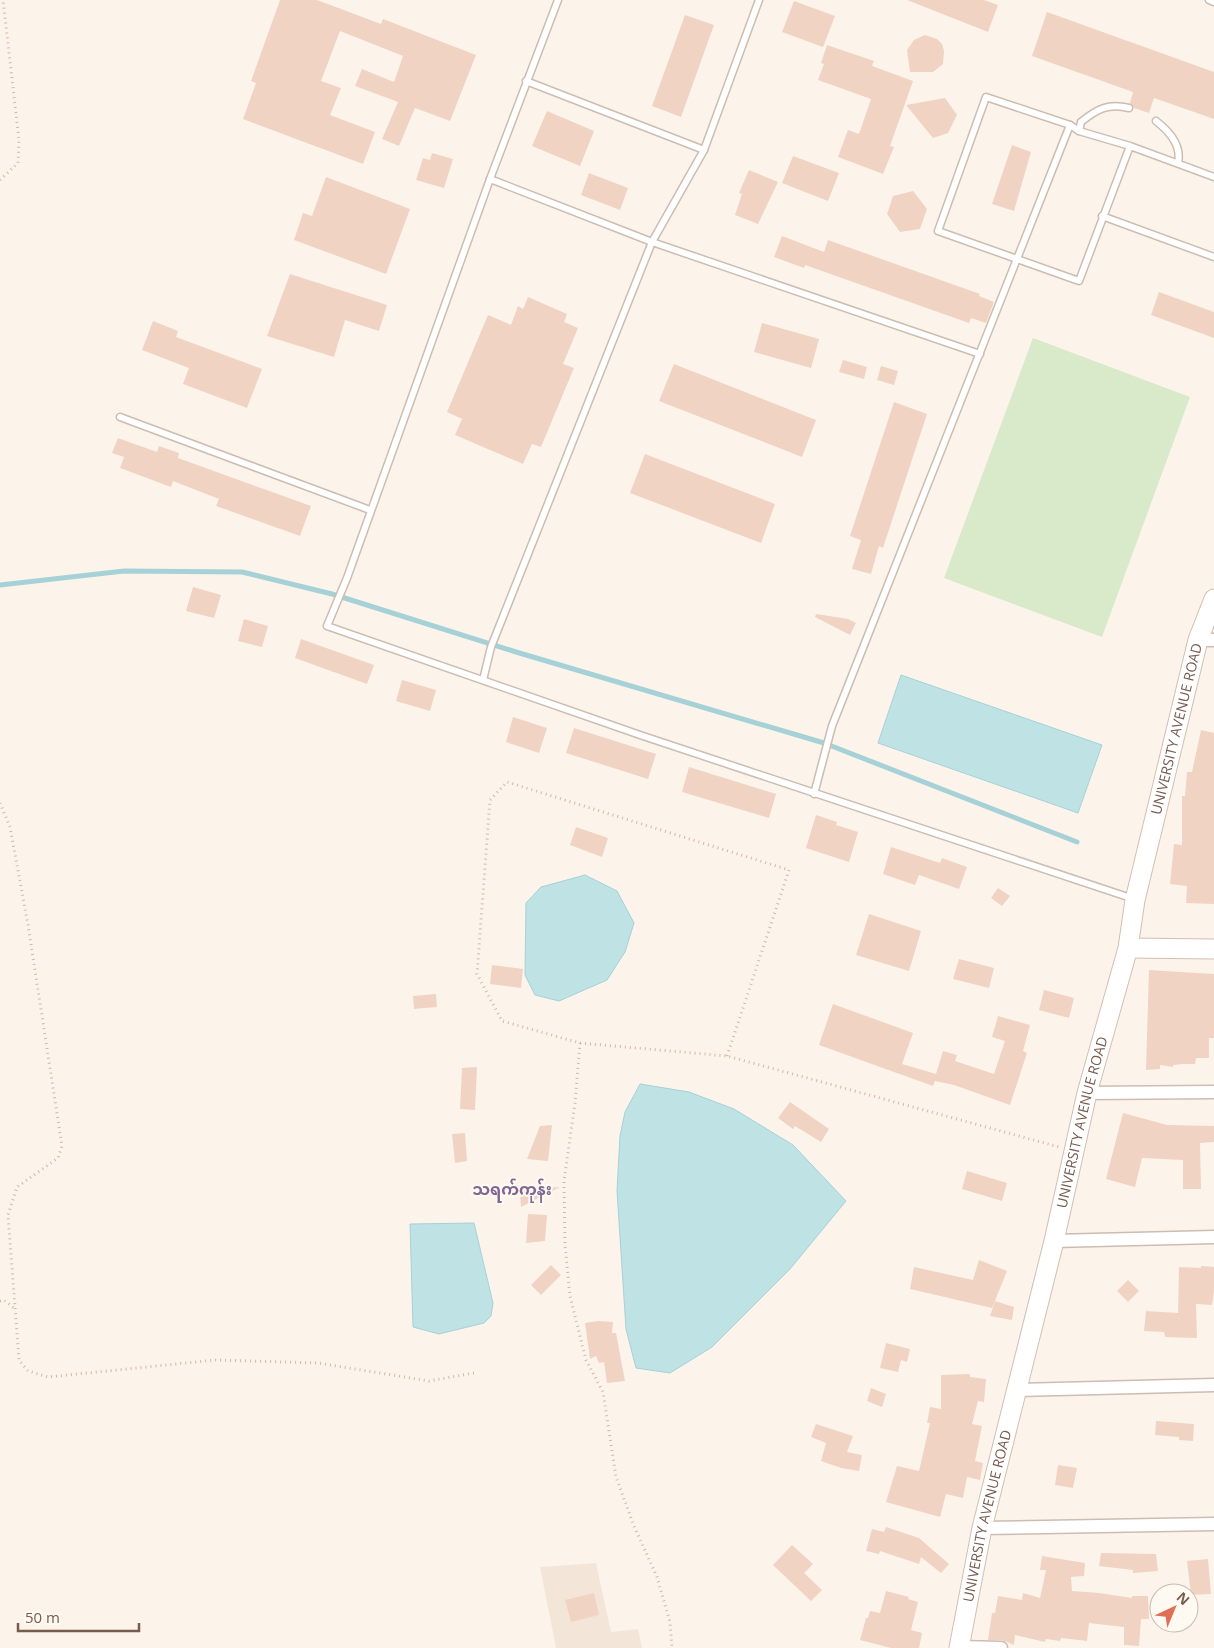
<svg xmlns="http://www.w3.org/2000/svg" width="1214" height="1648" font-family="'Open Sans','Noto Sans Myanmar',sans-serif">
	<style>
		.residential { fill: #f3e6d9 }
		.green { fill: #d8eac9 }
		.water { fill: #bfe2e5; stroke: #a6d1d7 }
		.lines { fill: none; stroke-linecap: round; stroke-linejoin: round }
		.stream { stroke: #a6d1d7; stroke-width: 5 }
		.building { fill: #f0d3c3 }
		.lane-casing { stroke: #cebcb0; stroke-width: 9 }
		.street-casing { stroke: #cebcb0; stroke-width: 15 }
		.secondary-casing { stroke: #d3beb0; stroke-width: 21 }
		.path { stroke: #d6b6a6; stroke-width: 3; stroke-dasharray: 1 4; stroke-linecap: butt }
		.lane { stroke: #fff; stroke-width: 6 }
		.street { stroke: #fff; stroke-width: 12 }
		.secondary { stroke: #fff; stroke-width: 19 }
		.labels { text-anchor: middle; stroke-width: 4; stroke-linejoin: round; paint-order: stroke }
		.street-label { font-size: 14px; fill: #765b4e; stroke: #fef9f1 }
		.quarter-label { font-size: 16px; font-weight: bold; fill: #816692; stroke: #fef9f1 }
	</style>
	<rect width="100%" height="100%" fill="#fcf4eb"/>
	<path class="residential" d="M596,1563L611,1632L638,1629L642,1648H556L540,1567Z"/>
	<path class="green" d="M1033,338L1190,397L1102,637L944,578Z"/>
	<g class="water">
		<path d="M901,675L1102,745L1078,813L878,743Z"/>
		<path d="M585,875L617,891L634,923L625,952L607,980L559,1001L535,995L525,975L526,903L541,887Z"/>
		<path d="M640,1084L689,1092L734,1109L793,1145L846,1201L790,1269L712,1347L670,1373L636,1368L626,1329L617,1191L620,1136L625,1112Z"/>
		<path d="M474,1223L493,1303L491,1316L484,1323L439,1334L413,1327L410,1224Z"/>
	</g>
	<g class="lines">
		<path class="stream" d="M0,585L124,571L242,572L332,594L516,652L824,743L1077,842"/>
	</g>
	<g class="building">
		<path d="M280,0H317L381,24L383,19L476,55L450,121L415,108L399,146L382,139L398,102L355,86L362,69L394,82L403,56L340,31L321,81L341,88L330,115L375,132L363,164L243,119L256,83L251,81Z"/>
		<path d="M907,0H984L998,5L988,32Z"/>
		<path d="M794,1L835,16L823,47L782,32Z"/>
		<path d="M1047,12L1214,72V119L1154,98L1149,113L1134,108L1130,103L1133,92L1032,56Z"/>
		<path d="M685,15L714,25L681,117L652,106Z"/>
		<path d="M925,35L937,39L942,44L944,51L943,64L933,72H910L907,50L914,40Z"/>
		<path d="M827,45L874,61L872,66L913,81L890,146L894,147L883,174L838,157L848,130L859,134L871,99L818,80L824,64L821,63Z"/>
		<path d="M945,98L957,115L948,133L933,138L906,105Z"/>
		<path d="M547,111L594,131L580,166L532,146Z"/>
		<path d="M1012,145L1031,152L1014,211L992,204Z"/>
		<path d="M432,153L453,159L444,188L416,180L423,158L430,160Z"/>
		<path d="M793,156L839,173L828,201L782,183Z"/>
		<path d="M749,170L778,182L758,224L735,215L742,194L739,193Z"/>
		<path d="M589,173L628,188L620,210L581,195Z"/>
		<path d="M326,177L410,209L386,274L294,240L303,213L312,216Z"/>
		<path d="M913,191L927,209L920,229L900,232L887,214L893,196Z"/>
		<path d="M782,236L824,252L828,240L980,294L979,296L994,302L986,323L971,318L969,323L805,265L804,268L774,257Z"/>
		<path d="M290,274L387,305L379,331L345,320L334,357L267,336Z"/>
		<path d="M1159,292L1214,312V338L1151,315Z"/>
		<path d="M528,297L567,314L564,322L578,328L563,364L574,368L541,447L532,444L523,464L455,435L462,419L447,412L488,315L511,325L518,306L523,309Z"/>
		<path d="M153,321L178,331L176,337L262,369L247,408L183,384L189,368L142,350Z"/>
		<path d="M762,323L819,339L811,368L754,352Z"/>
		<path d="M843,360L867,367L864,379L839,372Z"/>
		<path d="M674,364L816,420L802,457L659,401Z"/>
		<path d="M881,366L898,371L894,385L877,380Z"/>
		<path d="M894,402L927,414L883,548L879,546L871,574L852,569L861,540L850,536Z"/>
		<path d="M118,438L157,452L159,446L179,453L178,458L311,506L300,536L216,506L219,499L173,481L171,487L120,468L124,457L112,453Z"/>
		<path d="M645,454L775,504L761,543L630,493Z"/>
		<path d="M193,587L221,595L214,618L186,611Z"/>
		<path d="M816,614L848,619L856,623L850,635L815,617Z"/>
		<path d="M244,619L268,626L262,647L238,641Z"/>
		<path d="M301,639L374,665L367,684L295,658Z"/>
		<path d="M402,680L436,690L430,711L396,701Z"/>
		<path d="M513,717L547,728L539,753L506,742Z"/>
		<path d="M574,728L656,754L648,779L566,753Z"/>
		<path d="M1201,730L1214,733V904L1186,903L1187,886L1170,884L1174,844L1182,845V796H1185L1187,772H1192Z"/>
		<path d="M689,767L776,794L769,818L682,792Z"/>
		<path d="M816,815L837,822L836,825L858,832L849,862L806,848Z"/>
		<path d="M576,827L608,838L602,857L570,845Z"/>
		<path d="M891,847L940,863L942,858L967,867L959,889L919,875L915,885L883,874Z"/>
		<path d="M998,888L1010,896L1002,906L991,898Z"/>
		<path d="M869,914L921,931L909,971L856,955Z"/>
		<path d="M959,959L994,968L989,988L953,979Z"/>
		<path d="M492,965L523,969L521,988L490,984Z"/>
		<path d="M1149,970L1214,974V1038H1209V1058H1196L1195,1064H1183L1173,1065V1067L1160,1065V1069L1146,1070Z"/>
		<path d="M1044,990L1074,998L1069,1018L1039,1010Z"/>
		<path d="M436,994L437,1007L414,1009L413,996Z"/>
		<path d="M833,1004L913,1033L902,1064L936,1074L943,1051L957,1055L955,1061L994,1074L1005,1041L992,1037L998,1016L1030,1025L1023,1051L1027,1053L1010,1105L954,1085L935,1081L933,1086L819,1045Z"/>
		<path d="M477,1067L475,1110L460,1109L462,1068Z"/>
		<path d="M790,1102L829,1129L821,1142L795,1126L793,1129L778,1118Z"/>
		<path d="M1123,1113L1167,1125L1214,1126V1142L1200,1143L1201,1189H1183V1160L1142,1158L1135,1187L1106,1179Z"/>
		<path d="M552,1125L548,1161L527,1159L540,1126Z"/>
		<path d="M465,1133L467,1161L455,1163L452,1134Z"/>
		<path d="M967,1171L1007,1183L1002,1201L962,1189Z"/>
		<path d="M560,1187L521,1207L520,1190Z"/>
		<path d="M528,1214L547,1215L545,1241L526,1243Z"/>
		<path d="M979,1260L1007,1271L992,1308L910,1289L914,1267L973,1280Z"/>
		<path d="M551,1265L561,1275L541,1295L531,1285Z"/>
		<path d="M1201,1266L1214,1267V1291L1212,1305L1196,1304L1197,1338L1165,1337L1164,1332L1144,1331L1146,1311L1178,1313L1179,1267L1201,1268Z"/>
		<path d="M1128,1280L1139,1291L1128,1302L1117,1291Z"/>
		<path d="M995,1301L1014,1307L1012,1320L990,1316Z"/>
		<path d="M598,1321L613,1322L612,1333H616L625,1381L607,1383L604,1362L599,1363L596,1356L590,1359L585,1323Z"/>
		<path d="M886,1343L910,1349L907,1362L901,1360L898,1372L880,1368Z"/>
		<path d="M970,1374V1377L986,1379L984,1402L978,1401L972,1424L982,1426L975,1461L983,1463L980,1480L967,1477L963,1498L946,1494L940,1517L886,1502L897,1466L919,1471L930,1423H927L930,1407L941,1409V1375Z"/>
		<path d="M871,1388L886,1394L882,1407L867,1401Z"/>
		<path d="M1156,1421L1194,1424L1193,1441L1179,1440V1437L1155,1435Z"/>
		<path d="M816,1424L853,1436L847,1452L862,1455L859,1471L841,1468L821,1461L826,1443L811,1437Z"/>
		<path d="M1058,1465L1077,1468L1073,1488L1055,1485Z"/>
		<path d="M886,1527L919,1538L949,1564L941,1573L921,1557L919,1564L880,1551L879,1554L866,1551L872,1529L884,1532Z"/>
		<path d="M792,1545L813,1564L804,1573L822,1590L811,1601L773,1565Z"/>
		<path d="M1101,1553L1156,1554L1158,1571L1133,1573V1570L1099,1566Z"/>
		<path d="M1042,1556L1085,1563L1084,1576L1071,1577L1072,1591L1099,1593L1132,1598V1596H1148L1149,1619H1141L1139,1646L1124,1645V1627L1089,1623L1087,1641L1061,1638L1060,1641L1046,1639L1045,1642L1015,1635L1014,1645L1002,1640H988L992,1613H995L998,1596L1022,1600L1023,1593L1040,1598L1046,1570H1040Z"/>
		<path d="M1208,1559L1211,1594L1191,1595L1187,1561Z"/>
		<path d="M886,1591L909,1597L908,1599L918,1602L911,1630L922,1633L919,1648H891L860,1640L866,1618H868L870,1611L880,1613Z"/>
		<path d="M594,1593L599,1615L571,1622L565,1600Z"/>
	</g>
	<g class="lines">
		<defs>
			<g id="lane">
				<path d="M558,0L490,179L347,578L327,626L643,736L1134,899"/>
				<path d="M1209,0L1214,2"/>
				<path d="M526,81L704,150"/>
				<path d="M1156,121C1169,131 1182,145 1178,163"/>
				<path d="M1079,131L1081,122C1097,109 1108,103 1129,108"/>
				<path d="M1130,146L1079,281L938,231L986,97L1070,125L1079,131L1130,146L1214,177"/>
				<path d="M490,179L652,242L980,354"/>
				<path d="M1102,216L1214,257"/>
				<path d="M120,417L370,510"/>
				<path d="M483,680L491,647L652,242L704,150L759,0"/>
				<path d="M814,794L832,726L1070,125"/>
			</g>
			<g id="street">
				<path d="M1198,640H1214"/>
				<path d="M1087,1093L1214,1092"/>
				<path d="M1054,1241L1214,1237"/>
				<path d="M1018,1390L1214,1385"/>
				<path d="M982,1528L1214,1524"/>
				<path d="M959,1647L1001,1648"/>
			</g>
			<g id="secondary">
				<path d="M1128,948L1214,949"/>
				<path id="s1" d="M959,1648L982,1528L1054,1241L1087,1093L1128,948L1135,900L1198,640L1214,599"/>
			</g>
		</defs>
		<use href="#lane" class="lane-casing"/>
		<use href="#street" class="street-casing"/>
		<use href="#secondary" class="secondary-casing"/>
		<g class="path">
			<path d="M0,180L18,163L19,140L3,0"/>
			<path d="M0,803L10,827L28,925L62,1146L58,1158L17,1187L8,1215L19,1360L28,1371L48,1377L216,1360L318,1363L429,1381L474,1373"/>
			<path d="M580,1043L575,1103L564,1181L565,1245L570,1296L586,1360L603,1392L616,1477L634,1526L657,1577L670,1622L672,1648"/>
			<path d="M727,1056L789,870L507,782L490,800L477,974L502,1021L580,1043L727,1056L1059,1147"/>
			<path d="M0,1301L4,1300L15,1309"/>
		</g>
		<use href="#lane" class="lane"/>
		<use href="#street" class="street"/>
		<use href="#secondary" class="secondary"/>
	</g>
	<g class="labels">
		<g class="street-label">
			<text dy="5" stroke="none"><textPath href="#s1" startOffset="945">UNIVERSITY AVENUE ROAD</textPath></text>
			<text dy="5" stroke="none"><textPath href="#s1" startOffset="540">UNIVERSITY AVENUE ROAD</textPath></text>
			<text dy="5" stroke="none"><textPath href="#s1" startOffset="135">UNIVERSITY AVENUE ROAD</textPath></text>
		</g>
		<g class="quarter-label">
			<text x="512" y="1195">သရက်ကုန်း</text>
		</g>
	</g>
	<g transform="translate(1174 1608) rotate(44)"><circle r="24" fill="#fef9f1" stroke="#c8bab0"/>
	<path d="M0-4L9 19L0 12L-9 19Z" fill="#df6f56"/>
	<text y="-8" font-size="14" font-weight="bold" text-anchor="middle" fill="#765b4e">N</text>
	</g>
	<path d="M18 1623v8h121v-8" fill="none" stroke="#765b4e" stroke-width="2.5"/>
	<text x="25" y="1623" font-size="15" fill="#765b4e" stroke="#fef9f1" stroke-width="4" paint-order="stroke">50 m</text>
</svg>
